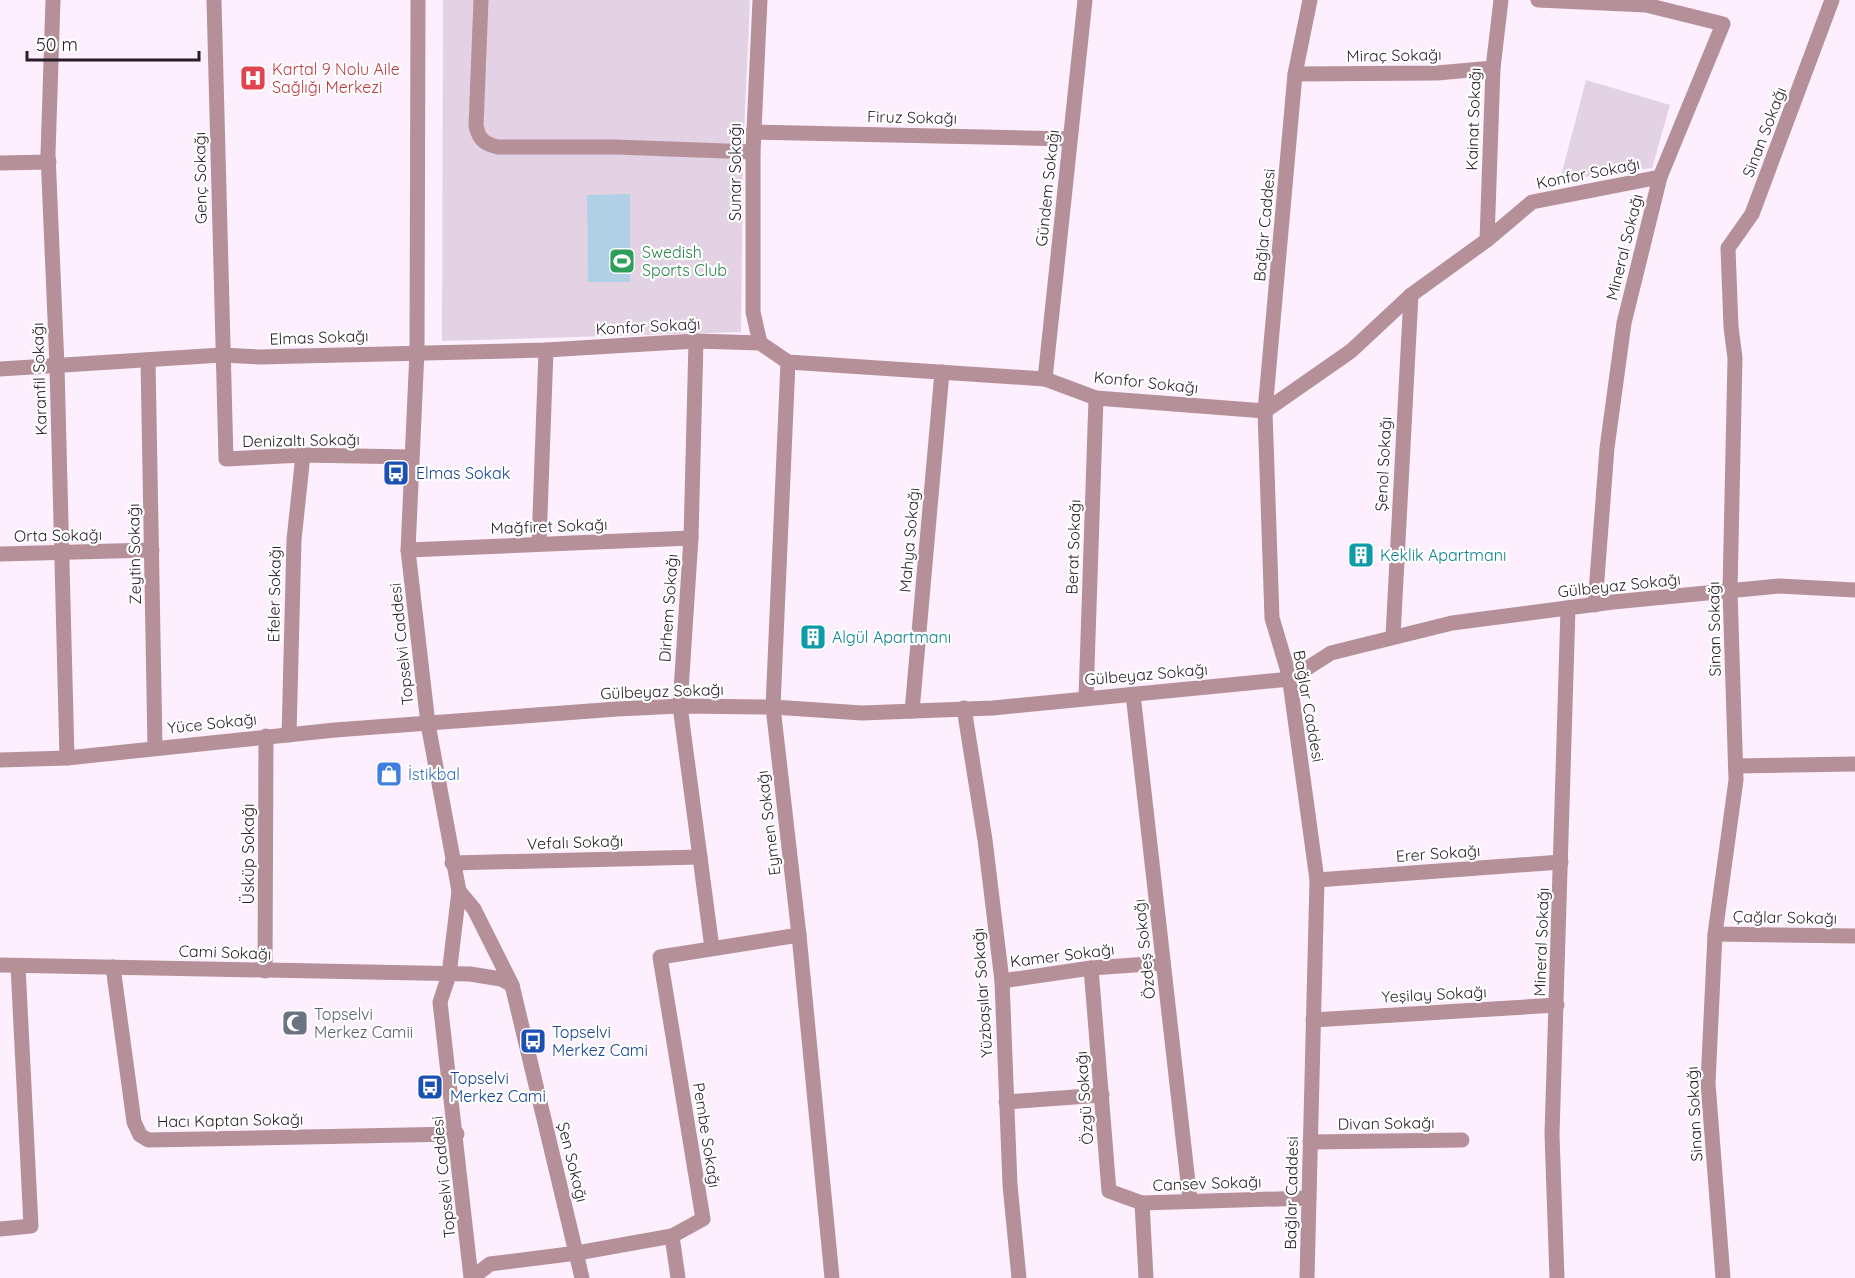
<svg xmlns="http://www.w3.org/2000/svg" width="1855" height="1278" font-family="Quicksand,sans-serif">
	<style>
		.green { fill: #e2d2e3 }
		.water { fill: #b0d1e5 }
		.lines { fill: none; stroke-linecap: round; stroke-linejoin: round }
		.minor { stroke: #b69099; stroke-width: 15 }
		.labels { text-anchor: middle; stroke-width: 4.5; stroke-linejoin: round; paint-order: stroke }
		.street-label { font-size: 16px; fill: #261d27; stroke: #fff }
		.health-label { font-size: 16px; fill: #be3a42; stroke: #fff; text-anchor: start }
		.leisure-label { font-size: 16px; fill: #27864d; stroke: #fff; text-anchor: start }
		.transit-label { font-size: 16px; fill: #164399; stroke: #fff; text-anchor: start }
		.culture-label { font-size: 16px; fill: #0d838f; stroke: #fff; text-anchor: start }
		.shop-label { font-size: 16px; fill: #366cbe; stroke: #fff; text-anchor: start }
		.worship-label { font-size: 16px; fill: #5b616d; stroke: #fff; text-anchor: start }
	</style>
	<rect width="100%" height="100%" fill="#fdeffe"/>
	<g class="green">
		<path d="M443,0H750L743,156L741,332L442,341Z"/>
		<path d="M1586,80L1670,105L1652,168L1560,180Z"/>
	</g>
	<path class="water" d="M630,194V282H588L587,195Z"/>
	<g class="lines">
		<g class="minor">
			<path d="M53,0L48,154L57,366L67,758"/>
			<path d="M214,0L226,459L303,455L410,457"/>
			<path d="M418,0L417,351L408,550L428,724L459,891L449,975L440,1002L471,1278"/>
			<path d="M481,0L476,126C479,140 485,144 498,147H615L753,152"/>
			<path d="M760,0L753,152V312L760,343"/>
			<path d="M1538,0L1646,5L1723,24L1660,177L1624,323L1607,448L1595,605"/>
			<path d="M1295,74L1437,73L1493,68"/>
			<path d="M753,132L1070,139"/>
			<path d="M0,163L49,162"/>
			<path d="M1487,240L1493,68L1501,0"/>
			<path d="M696,341L691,538L680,706L712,948"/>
			<path d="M148,360L155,747"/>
			<path d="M788,362L773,707L799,935L832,1278"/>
			<path d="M0,369L222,355L259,357L546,350L696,341L760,343L788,362L1045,379L1096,398L1265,411L1351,351L1411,295L1487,240L1532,202L1660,177"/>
			<path d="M1045,379L1085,0"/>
			<path d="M539,543L546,350"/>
			<path d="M408,550L691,538"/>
			<path d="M0,554L152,550"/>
			<path d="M1393,636L1411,295"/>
			<path d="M1133,694L1190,1200"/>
			<path d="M1086,698L1096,398"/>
			<path d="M964,708L985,840L1002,981L1010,1185L1019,1278"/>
			<path d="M912,711L942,372"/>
			<path d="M289,735L294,540L303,455"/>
			<path d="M0,760L67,758L335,730L617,709L680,706L773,707L862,713L993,708L1290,679L1331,653L1452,623L1613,602L1779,586L1855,590"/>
			<path d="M1736,766L1855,764"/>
			<path d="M452,863L700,857"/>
			<path d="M1317,880L1561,862"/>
			<path d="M459,891L474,909L512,985L582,1278"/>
			<path d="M1715,934L1855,936"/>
			<path d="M0,965L470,974L501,979L512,985"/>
			<path d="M113,967L134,1122L140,1135L148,1140L457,1134"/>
			<path d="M1091,968L1109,1191L1142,1203L1309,1198"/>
			<path d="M265,971L266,736"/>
			<path d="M1002,981L1091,968L1163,963"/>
			<path d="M1313,1020L1557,1005"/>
			<path d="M1006,1102L1102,1095"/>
			<path d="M1310,1142L1462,1140"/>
			<path d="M1142,1203L1146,1278"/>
			<path d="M0,1229L31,1226L18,966"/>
			<path d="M672,1236L678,1278"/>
			<path d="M472,1278L490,1264L577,1253L672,1236L703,1219L660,957L799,935"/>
			<path d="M1307,1278L1317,880L1289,675L1272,618L1265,411L1295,74L1310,0"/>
			<path d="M1557,1278L1552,1134L1568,608"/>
			<path d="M1723,1278L1708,1083L1715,934L1736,780L1730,591L1735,358L1731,327L1728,248L1752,214L1832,0"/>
		</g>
	</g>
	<defs>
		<symbol id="hospital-square" viewBox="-11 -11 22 22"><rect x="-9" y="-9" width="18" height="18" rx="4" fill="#e0444e" stroke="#fff"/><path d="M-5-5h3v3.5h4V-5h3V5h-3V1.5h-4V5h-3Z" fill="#fff"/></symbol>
		<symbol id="stadium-square" viewBox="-11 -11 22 22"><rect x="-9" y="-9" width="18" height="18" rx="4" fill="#2e9e5b" stroke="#fff"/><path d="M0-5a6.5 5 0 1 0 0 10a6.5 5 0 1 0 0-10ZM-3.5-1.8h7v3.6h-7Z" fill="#fff"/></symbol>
		<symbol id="bus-square" viewBox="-11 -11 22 22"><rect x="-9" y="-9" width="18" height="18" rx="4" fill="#1a4fb4" stroke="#fff"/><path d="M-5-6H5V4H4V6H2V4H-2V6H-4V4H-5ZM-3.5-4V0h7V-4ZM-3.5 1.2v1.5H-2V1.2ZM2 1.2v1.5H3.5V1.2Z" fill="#fff"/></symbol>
		<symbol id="building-square" viewBox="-11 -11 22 22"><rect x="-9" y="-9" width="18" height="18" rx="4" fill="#0f9aa8" stroke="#fff"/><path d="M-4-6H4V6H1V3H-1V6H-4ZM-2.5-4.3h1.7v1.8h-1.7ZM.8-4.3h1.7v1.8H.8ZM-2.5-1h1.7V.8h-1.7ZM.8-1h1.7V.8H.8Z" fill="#fff"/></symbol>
		<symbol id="shop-square" viewBox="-11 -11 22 22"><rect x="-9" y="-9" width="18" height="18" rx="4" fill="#3f7fe0" stroke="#fff"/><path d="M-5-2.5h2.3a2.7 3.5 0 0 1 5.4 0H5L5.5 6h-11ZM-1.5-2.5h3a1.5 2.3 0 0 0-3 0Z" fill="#fff"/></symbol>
		<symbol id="mosque-square" viewBox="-11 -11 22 22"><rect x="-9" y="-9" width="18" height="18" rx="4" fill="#6b7280" stroke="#fff"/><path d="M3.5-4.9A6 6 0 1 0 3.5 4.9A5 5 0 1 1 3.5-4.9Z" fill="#fff"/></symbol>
	</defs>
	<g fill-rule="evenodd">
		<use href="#hospital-square" x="238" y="63" width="30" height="30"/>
		<use href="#stadium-square" x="607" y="246" width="30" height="30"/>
		<use href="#bus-square" x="381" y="458" width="30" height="30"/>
		<use href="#building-square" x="1346" y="540" width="30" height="30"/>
		<use href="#building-square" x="798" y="622" width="30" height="30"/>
		<use href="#shop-square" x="374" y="759" width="30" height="30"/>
		<use href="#mosque-square" x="280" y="1008" width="30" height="30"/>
		<use href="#bus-square" x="518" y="1026" width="30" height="30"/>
		<use href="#bus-square" x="415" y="1072" width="30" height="30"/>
	</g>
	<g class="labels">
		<g class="street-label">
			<text transform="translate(1394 55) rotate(-1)" y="6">Miraç Sokağı</text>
			<text transform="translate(912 117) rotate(1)" y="6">Firuz Sokağı</text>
			<text transform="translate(1473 119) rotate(-88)" y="6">Kainat Sokağı</text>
			<text transform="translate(1764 132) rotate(-69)" y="6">Sinan Sokağı</text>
			<text transform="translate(735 172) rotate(-90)" y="6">Sunar Sokağı</text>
			<text transform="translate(1588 173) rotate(-11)" y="6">Konfor Sokağı</text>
			<text transform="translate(200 178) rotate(-91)" y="6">Genç Sokağı</text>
			<text transform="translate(1047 188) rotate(-84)" y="6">Gündem Sokağı</text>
			<text transform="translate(1264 225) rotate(-85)" y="6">Bağlar Caddesi</text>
			<text transform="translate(1624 247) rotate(-76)" y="6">Mineral Sokağı</text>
			<text transform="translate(648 326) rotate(-3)" y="6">Konfor Sokağı</text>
			<text transform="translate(319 337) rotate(-2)" y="6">Elmas Sokağı</text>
			<text transform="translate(39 379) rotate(-92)" y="6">Karanfil Sokağı</text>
			<text transform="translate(1146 382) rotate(6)" y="6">Konfor Sokağı</text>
			<text transform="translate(301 440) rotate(-1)" y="6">Denizaltı Sokağı</text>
			<text transform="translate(1383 464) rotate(-87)" y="6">Şenol Sokağı</text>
			<text transform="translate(549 526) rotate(-2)" y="6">Mağfiret Sokağı</text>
			<text transform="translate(58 535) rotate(-1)" y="6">Orta Sokağı</text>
			<text transform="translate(909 540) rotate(-85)" y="6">Mahya Sokağı</text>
			<text transform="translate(1073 547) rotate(-88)" y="6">Berat Sokağı</text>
			<text transform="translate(134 554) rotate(-91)" y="6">Zeytin Sokağı</text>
			<text transform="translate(1619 585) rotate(-6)" y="6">Gülbeyaz Sokağı</text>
			<text transform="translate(274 594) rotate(-89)" y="6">Efeler Sokağı</text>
			<text transform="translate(668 608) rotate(-86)" y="6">Dirhem Sokağı</text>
			<text transform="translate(1714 629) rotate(-91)" y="6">Sinan Sokağı</text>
			<text transform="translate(401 644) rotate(-96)" y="6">Topselvi Caddesi</text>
			<text transform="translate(1146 674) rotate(-5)" y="6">Gülbeyaz Sokağı</text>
			<text transform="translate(662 691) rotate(-2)" y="6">Gülbeyaz Sokağı</text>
			<text transform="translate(1309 706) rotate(80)" y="6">Bağlar Caddesi</text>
			<text transform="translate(212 723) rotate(-6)" y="6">Yüce Sokağı</text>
			<text transform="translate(768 823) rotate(-97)" y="6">Eymen Sokağı</text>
			<text transform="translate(575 842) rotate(-2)" y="6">Vefalı Sokağı</text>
			<text transform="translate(1438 853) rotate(-4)" y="6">Erer Sokağı</text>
			<text transform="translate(248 854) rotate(-90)" y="6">Üsküp Sokağı</text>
			<text transform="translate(1785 917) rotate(1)" y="6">Çağlar Sokağı</text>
			<text transform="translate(1541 942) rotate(-88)" y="6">Mineral Sokağı</text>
			<text transform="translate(1144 949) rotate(-96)" y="6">Özdeş Sokağı</text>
			<text transform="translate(225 952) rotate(2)" y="6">Cami Sokağı</text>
			<text transform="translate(1062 955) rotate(-7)" y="6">Kamer Sokağı</text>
			<text transform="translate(982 993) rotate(-94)" y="6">Yüzbaşılar Sokağı</text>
			<text transform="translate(1434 994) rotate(-3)" y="6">Yeşilay Sokağı</text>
			<text transform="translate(1084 1098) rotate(-94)" y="6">Özgü Sokağı</text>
			<text transform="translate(1694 1114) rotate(-93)" y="6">Sinan Sokağı</text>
			<text transform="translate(230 1120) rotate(-1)" y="6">Hacı Kaptan Sokağı</text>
			<text transform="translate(1386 1123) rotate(-1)" y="6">Divan Sokağı</text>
			<text transform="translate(707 1135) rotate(81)" y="6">Pembe Sokağı</text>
			<text transform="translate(573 1162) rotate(76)" y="6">Şen Sokağı</text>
			<text transform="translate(443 1177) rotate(-96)" y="6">Topselvi Caddesi</text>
			<text transform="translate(1207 1183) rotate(-2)" y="6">Cansev Sokağı</text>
			<text transform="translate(1291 1193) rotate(-89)" y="6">Bağlar Caddesi</text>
		</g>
		<g class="health-label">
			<text x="272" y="75">Kartal 9 Nolu Aile<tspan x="272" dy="18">Sağlığı Merkezi</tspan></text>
		</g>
		<g class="leisure-label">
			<text x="642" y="258">Swedish<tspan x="642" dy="18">Sports Club</tspan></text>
		</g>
		<g class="transit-label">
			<text x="416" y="479">Elmas Sokak</text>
			<text x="552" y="1038">Topselvi<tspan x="552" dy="18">Merkez Cami</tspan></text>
			<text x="450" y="1084">Topselvi̇<tspan x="450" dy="18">Merkez Cami̇</tspan></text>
		</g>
		<g class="culture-label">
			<text x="1380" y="561">Keklik Apartmanı</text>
			<text x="832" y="643">Algül Apartmanı</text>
		</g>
		<g class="shop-label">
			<text x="408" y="780">İstikbal</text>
		</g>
		<g class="worship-label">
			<text x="314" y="1020">Topselvi<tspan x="314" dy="18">Merkez Camii</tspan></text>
		</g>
	</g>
	<path d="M27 51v9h172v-9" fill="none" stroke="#261d27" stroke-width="3"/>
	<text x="36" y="51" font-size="18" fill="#261d27" stroke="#ffffff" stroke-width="4.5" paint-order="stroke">50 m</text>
</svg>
